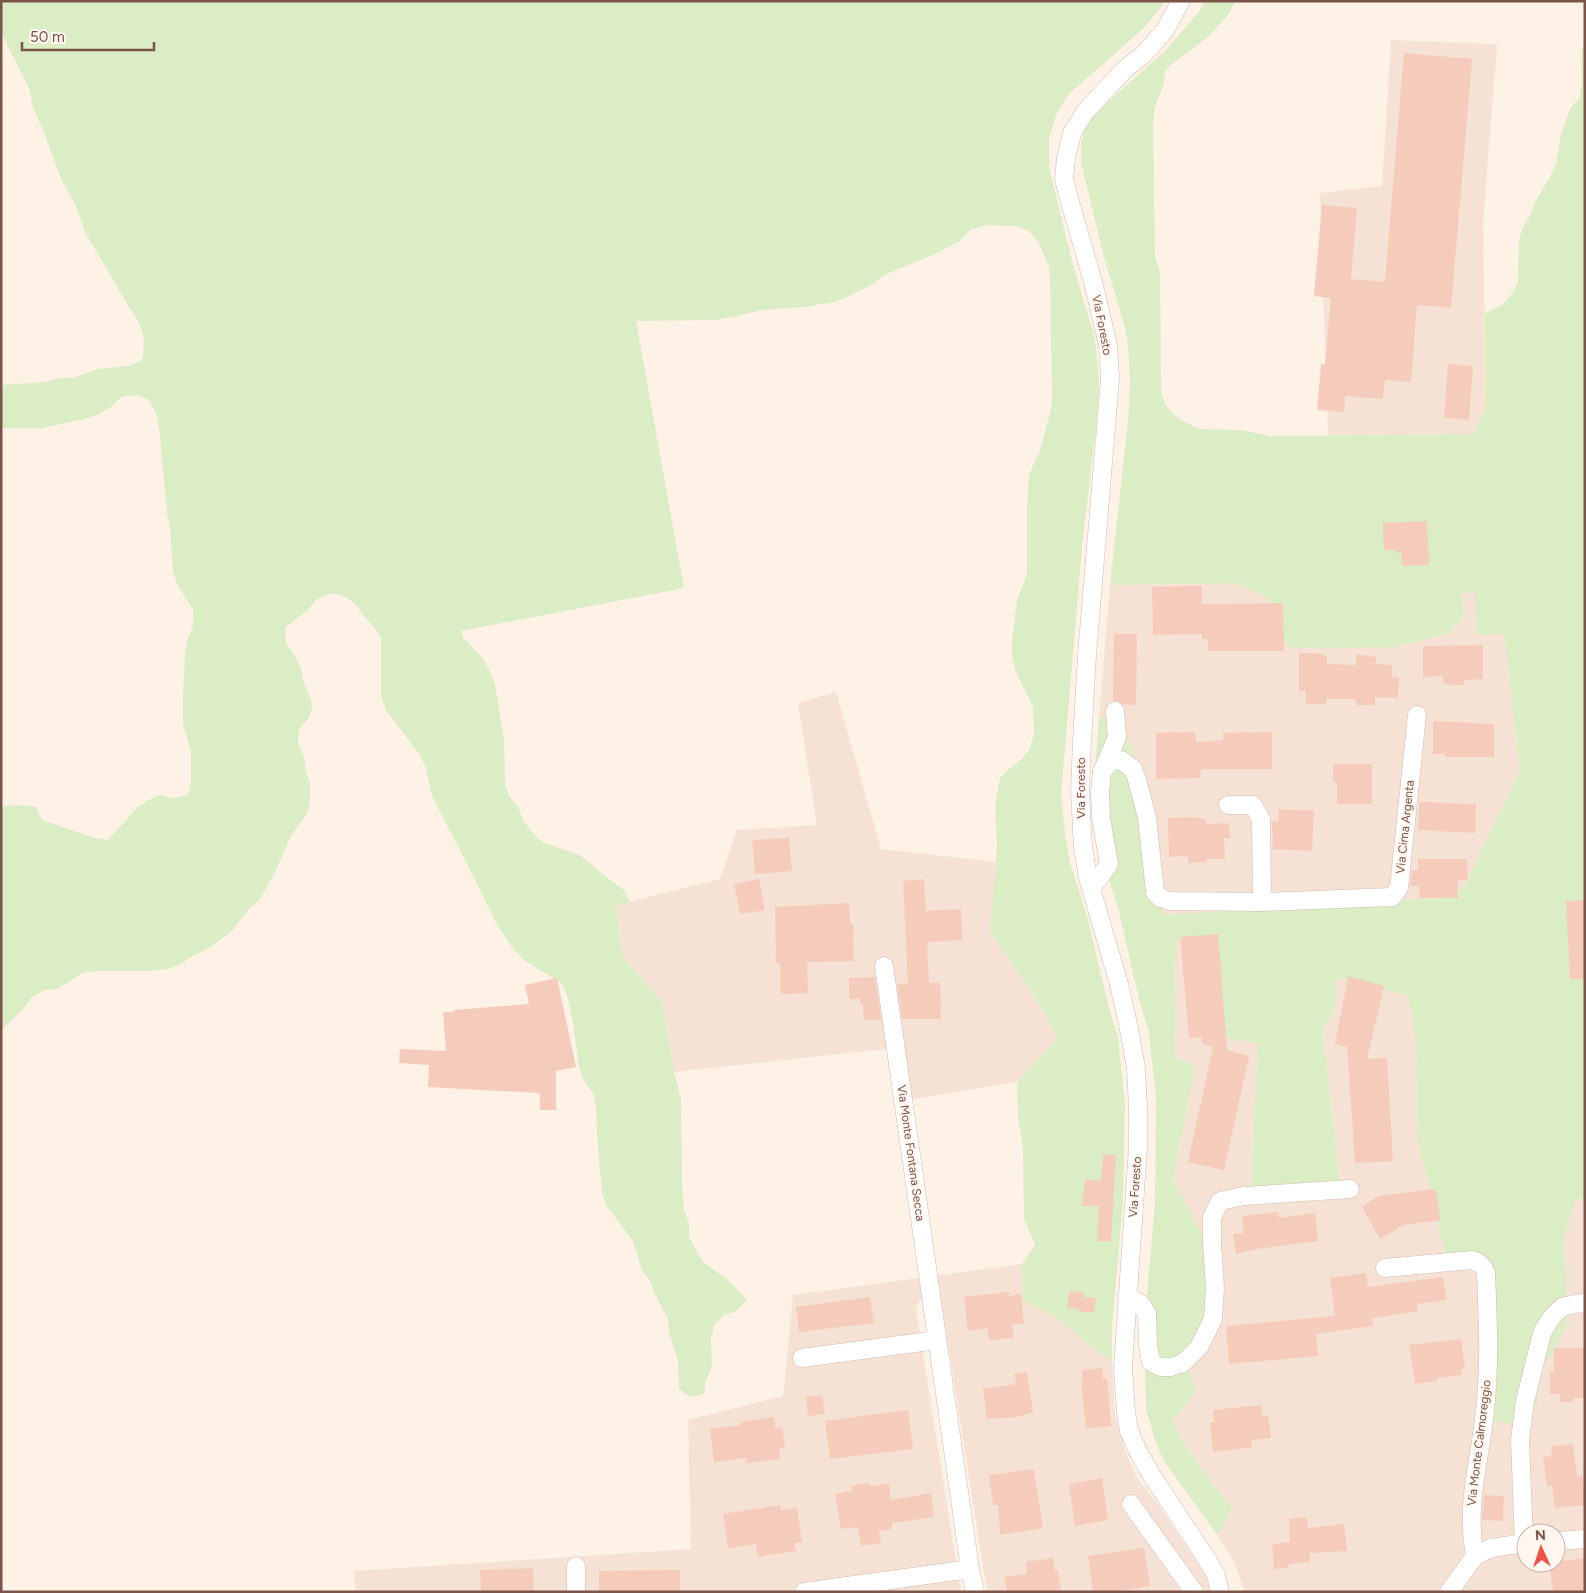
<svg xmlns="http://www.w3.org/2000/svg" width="1586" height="1593" font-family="Figtree,sans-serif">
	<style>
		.residential { fill: #f6e2d5; fill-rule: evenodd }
		.green { fill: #daedc4 }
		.building { fill: #f5cbbc }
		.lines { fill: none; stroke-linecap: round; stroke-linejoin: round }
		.minor-casing { stroke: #d4baae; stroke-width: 19 }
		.minor { stroke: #fff; stroke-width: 18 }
		.labels { text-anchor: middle; stroke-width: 4; stroke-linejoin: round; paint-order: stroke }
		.street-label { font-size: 12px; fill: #7a5349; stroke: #fff6ef }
	</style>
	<rect width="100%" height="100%" fill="#fef2e7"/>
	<g class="residential">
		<path d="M1391,40L1497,44L1483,222L1486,407L1473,434L1328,436L1320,193L1382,186Z"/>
		<path d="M1237,583L1264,596L1277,609L1397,647L1449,633L1463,619L1462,593H1475L1504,633L1520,770L1466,884L1453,897L1163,915L1162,862L1134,756L1120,717H1099L1110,585Z"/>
		<path d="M836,692L881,849L996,862L990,931L1033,994L1058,1039L1017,1082L902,1101L894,1048L674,1072L663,1003L623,958L616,905L720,879L737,830L817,825L798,703Z"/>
		<path d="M1216,940L1258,1043L1250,1195L1340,1183L1323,1031L1336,1005L1335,978L1408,995L1416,1043L1417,1136L1445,1254L1472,1267L1486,1294L1539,1375L1567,1325L1565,1235L1575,1200H1585V1592H1245L1234,1561L1218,1536L1232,1507L1213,1485L1185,1445L1173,1420L1197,1391L1182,1351L1195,1337L1207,1245L1173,1179L1195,1067L1174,1056L1176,941ZM1526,1533H1556V1563H1526Z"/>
		<path d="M1022,1264L1023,1300L1049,1313L1112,1362L1115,1416L1126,1453L1136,1476L1163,1512L1206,1576L1211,1592H987L942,1306L941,1303L926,1297L919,1301L916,1310L961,1592H356L354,1571L691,1549L688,1420L783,1396L793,1295Z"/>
	</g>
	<g class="green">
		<path d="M1,1H1166L1144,28L1069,94L1056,115L1049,139V167L1073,265L1094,335L1096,349L1099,383L1097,419L1082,547L1061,795L1065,833L1070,863L1087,916L1109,1008L1118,1038L1125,1102L1123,1201L1112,1327V1362L1049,1313L1023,1300L1022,1264L1035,1245L1024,1219L1023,1148L1018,1117L1017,1082L1058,1039L1033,994L990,931L997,848L995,806L1000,778L1010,768L1022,759L1030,748L1034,735L1033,707L1015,670L1012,656V642L1017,600L1027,574V503L1029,475L1040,450L1051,409L1052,395L1050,281L1049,267L1039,243L1029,231L1016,226L987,225L971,229L960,241L935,254L884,275L873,284L847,297L835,302L803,307L761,310L733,317L714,320L636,321L684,588L461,631L463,637L483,659L490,672L495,684L504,740L505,784L509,796L518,807L523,820L532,832L542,842L580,855L591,864L601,873L624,890L630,902L616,906L623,958L663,1003L674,1072L681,1099L682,1183L684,1211L689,1223V1237L703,1262L727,1279L747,1300L736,1311L724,1315L714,1325L711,1339L712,1367L706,1380L704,1394L690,1397L679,1389L678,1361L669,1333L668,1319L655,1294L650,1281L642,1270L633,1241L606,1205L602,1192L597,1135L596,1107L593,1093L584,1081L579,1067L573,1023L567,995L561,983L524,960L514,950L497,925L472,874L432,796L426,768L420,755L386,710L381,696V638L373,626L364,616L355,604L344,596L330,593L317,599L308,610L285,628L286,643L294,654L300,666L303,680L313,705L309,718L299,729L298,743L304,757L306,771L310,784V798L308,812L291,836L274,874L260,899L249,909L231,932L207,949L192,956L180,965L167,969L152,971H96L82,973L58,989L44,990L32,997L23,1009L1,1031V806L21,805L36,807L42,820L94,838L108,840L137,808L148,800L160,795L174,798L188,795L191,781V752L183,724V696L185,654L188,638L193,626V610L177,584L173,571L170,527L167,513L159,427L156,413L148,399L135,395L121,397L111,407L99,414L85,419L42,428H1V385L45,382L59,378H73L98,369L129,366L142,360C146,337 144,328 130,309L85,232L76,206L62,181L43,130L32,105L30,90L4,39L1,31Z"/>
		<path d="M1204,1H1236L1227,16L1208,37L1172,64L1165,71L1164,83L1155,107L1153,122L1155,257L1160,271L1161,391L1165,404L1175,416L1187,423L1200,429L1241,430L1270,436L1473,434L1486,407L1485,313L1502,305L1511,295L1518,282L1519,240L1523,227L1531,214L1535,202L1550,177L1556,164L1561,134L1570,109L1579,98L1582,84L1581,54L1585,38V1199L1575,1200L1565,1235L1567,1326L1539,1375L1537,1404L1509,1424L1493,1420L1486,1294L1472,1267L1445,1254L1417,1136L1416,1043L1408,995L1336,978V1005L1323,1031L1340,1183L1250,1196L1258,1043L1217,1037L1216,940L1176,941L1174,1056L1195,1067L1173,1179L1207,1244L1221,1284L1195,1337L1182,1351L1197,1391L1173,1420L1185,1445L1213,1485L1232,1507L1218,1536L1164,1461L1156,1443L1146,1410L1144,1329L1155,1203L1156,1100L1149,1032L1139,999L1118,908L1101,855L1093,795L1099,717H1120L1134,756L1162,862L1163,915L1453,897L1466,884L1520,770L1504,634H1476L1475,593H1462L1463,619L1449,633L1397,647L1291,648L1278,635L1277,608L1264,596L1237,583L1110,585L1128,421L1130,382L1128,344L1125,328L1104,257L1081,163V143L1085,128L1094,114L1166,50L1201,9Z"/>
	</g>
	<g class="building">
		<path d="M1404,53L1472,59L1451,308L1417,305L1411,382L1385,380L1383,399L1345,396L1344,412L1317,410L1321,364L1325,365L1331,298L1314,296L1322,205L1357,208L1351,279L1385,282Z"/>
		<path d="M1448,364L1473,366L1469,420L1444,418Z"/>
		<path d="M1427,521L1429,565L1402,566L1401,552L1396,553L1395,550H1384L1383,523Z"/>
		<path d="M1202,586V604L1283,603L1284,651H1208V639H1202V634L1153,635L1152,587Z"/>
		<path d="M1114,634H1137L1136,705L1123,704L1119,701H1113Z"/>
		<path d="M1483,645V679L1464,680V685H1450L1443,683V676L1423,677V646Z"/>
		<path d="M1299,653H1316L1327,656V664L1356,665V654L1376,657V664L1392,665V677H1399L1398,698L1375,697V705H1356V699H1326V704H1306V691H1299Z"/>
		<path d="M1433,721L1494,724V757H1445V754H1433Z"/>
		<path d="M1195,732L1196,742L1223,740V733L1272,732V769H1201L1200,778L1156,779V733Z"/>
		<path d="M1333,764H1372V804H1337V782H1333Z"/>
		<path d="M1419,802L1476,804L1475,833L1418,830Z"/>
		<path d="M1279,809L1314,811L1312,851L1272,849L1273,835H1272V821H1278Z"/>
		<path d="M1194,817L1206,819V824L1229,823L1230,838H1224L1225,859H1207V862L1188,863V856L1169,857L1168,818Z"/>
		<path d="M789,838L792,871L755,874L752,840Z"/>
		<path d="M1418,859H1467L1468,880H1458V898H1420L1419,886H1410L1412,870H1418Z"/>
		<path d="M759,879L765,910L740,914L734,884Z"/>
		<path d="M924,879L926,911L961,909L962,940L927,942L929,983H940L941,1019H902L897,984L908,983L903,881Z"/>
		<path d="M1585,900V979H1570L1566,901Z"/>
		<path d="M849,903L850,924H853L854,961L807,962L808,993L781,994L780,963H776L775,907Z"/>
		<path d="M1218,934L1227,1050L1249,1056L1224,1170L1188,1162L1213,1047L1202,1044V1037L1189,1038L1180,937Z"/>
		<path d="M1348,976L1384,986L1367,1059L1387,1058L1393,1161L1355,1163L1347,1047L1335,1044Z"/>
		<path d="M875,977L881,1020H864L863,1004H860V999H849V978Z"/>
		<path d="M557,978L576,1067L556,1071V1110H540V1093L428,1087L429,1065L399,1063L400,1049L446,1051L443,1012H454V1010L529,1004L525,985Z"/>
		<path d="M1103,1154L1116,1155L1111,1241H1097L1099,1206H1082L1085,1179L1101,1181Z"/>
		<path d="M1436,1189L1440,1220L1403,1225L1380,1239L1362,1207L1378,1196Z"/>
		<path d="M1278,1212L1279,1218L1315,1213L1318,1241L1257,1249L1236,1254L1233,1234L1244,1233L1242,1216Z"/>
		<path d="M1366,1273L1368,1287L1443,1277L1447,1300L1417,1304L1418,1311L1372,1318L1373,1326L1316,1334L1318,1356L1229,1364L1226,1326L1335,1316L1330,1278Z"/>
		<path d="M1069,1291L1084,1292V1297L1096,1298L1094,1312H1079L1080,1309L1067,1308Z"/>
		<path d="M1009,1292V1296L1021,1294L1024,1324L1012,1325L1014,1338L989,1340L987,1328L968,1331L964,1297Z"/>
		<path d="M870,1297L874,1323L799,1332L796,1307Z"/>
		<path d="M1461,1339L1465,1368L1461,1369L1462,1375L1437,1378V1381L1415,1384L1409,1345Z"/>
		<path d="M1554,1348H1585V1398H1574L1573,1402H1560V1394H1550V1372H1554Z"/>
		<path d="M1102,1368L1103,1379H1107L1111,1426L1086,1428L1081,1382L1083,1381L1082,1370Z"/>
		<path d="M1027,1372L1033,1412L1017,1417L987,1419L983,1389L1016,1384L1014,1374Z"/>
		<path d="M822,1395L825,1414L808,1416L806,1397Z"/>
		<path d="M1261,1405L1262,1416L1268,1415L1271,1438L1251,1440L1252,1447L1213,1452L1210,1423L1214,1422L1213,1410Z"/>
		<path d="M908,1410L913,1449L830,1459L825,1421Z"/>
		<path d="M774,1417L775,1428L782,1427L785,1447L779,1448L780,1459L747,1463L746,1458L714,1462L710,1429L741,1425L740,1422Z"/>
		<path d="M1573,1444L1577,1476L1583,1475L1585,1505L1555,1508L1552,1486H1547L1543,1457L1552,1456L1551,1446Z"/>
		<path d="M1034,1469L1043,1528L1000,1535L998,1505H993L989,1475Z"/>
		<path d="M1102,1478L1108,1520L1075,1526L1069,1484Z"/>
		<path d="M870,1483V1486L889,1484L891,1500L931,1493L934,1517L892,1523V1529L879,1531L881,1543L861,1546L858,1527L841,1529L835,1494L852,1491L851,1486Z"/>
		<path d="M1484,1495L1504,1496L1503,1521L1482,1520Z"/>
		<path d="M780,1505L781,1510L797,1508L802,1542L794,1543L796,1551L758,1557L756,1544L728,1548L723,1514Z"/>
		<path d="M1306,1517L1308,1528L1344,1524L1347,1551L1310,1553V1562L1288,1564L1289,1568L1274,1569L1272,1544L1290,1542L1289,1519Z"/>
		<path d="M1144,1548L1150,1586L1113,1592H1093L1088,1556Z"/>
		<path d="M1053,1558L1055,1571L1058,1570L1061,1592H1007L1004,1577L1027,1574L1026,1562Z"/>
		<path d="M1585,1558V1591L1553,1592L1549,1563Z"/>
		<path d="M533,1568L534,1592H481L480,1570Z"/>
		<path d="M680,1570V1592H599V1571Z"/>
	</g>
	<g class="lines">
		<defs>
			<g id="minor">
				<path d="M1181,1L1165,30L1144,54L1125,69L1085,112L1072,133L1066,158L1064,179L1068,195L1093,282L1108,345L1110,379L1087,655L1082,742L1080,792L1083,847L1088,878L1119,984L1128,1024L1136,1068L1138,1108V1147L1123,1367L1126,1412L1129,1431L1139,1453L1152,1476L1205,1556L1216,1575L1220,1592"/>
				<path d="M1102,772L1111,761L1121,760L1133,769L1137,780L1147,817L1155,892L1160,898L1170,901L1262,902L1392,897L1399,888L1417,715"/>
				<path d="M1228,805H1253L1261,819L1262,902"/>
				<path d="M1091,889L1109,864L1101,818L1100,792L1102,772L1117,737L1115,711"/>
				<path d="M884,966L970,1569L975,1592"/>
				<path d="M1385,1268L1472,1260C1480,1263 1483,1265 1486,1273C1488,1319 1490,1365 1485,1411C1480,1461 1465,1505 1475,1556L1449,1592"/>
				<path d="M1127,1296L1141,1304L1147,1314L1148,1346L1151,1362L1160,1367H1171L1183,1363L1199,1347L1213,1319L1215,1288L1212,1243V1217L1220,1201L1244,1196L1350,1189"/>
				<path d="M802,1358L937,1340"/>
				<path d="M1131,1504L1194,1592"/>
				<path d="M1556,1541L1585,1539"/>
				<path d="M1524,1543L1520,1440L1525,1401L1539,1345L1543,1331L1551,1318L1562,1307L1585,1302"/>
				<path d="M1475,1556L1491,1548L1526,1543"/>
				<path d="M576,1592V1566"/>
				<path d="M804,1592L970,1569"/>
			</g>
		</defs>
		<use href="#minor" class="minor-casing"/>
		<use href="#minor" class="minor"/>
	</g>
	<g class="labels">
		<g class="street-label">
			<text transform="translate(1102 325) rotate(79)" y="4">Via Foresto</text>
			<text transform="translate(1081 788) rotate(-90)" y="4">Via Foresto</text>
			<text transform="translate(1405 827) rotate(-84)" y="4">Via Cima Argenta</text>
			<text transform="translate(911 1153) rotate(82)" y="4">Via Monte Fontana Secca</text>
			<text transform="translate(1135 1187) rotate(-86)" y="4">Via Foresto</text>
			<text transform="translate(1479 1443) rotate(-83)" y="4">Via Monte Calmoreggio</text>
		</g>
	</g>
	<rect width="1586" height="1593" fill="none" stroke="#7a5349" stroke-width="5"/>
	<g transform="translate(1541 1548) rotate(357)"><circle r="24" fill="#fff6ef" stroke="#cab5ad"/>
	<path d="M0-4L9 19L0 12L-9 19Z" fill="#f05244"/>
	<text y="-8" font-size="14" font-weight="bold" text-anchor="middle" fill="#7a5349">N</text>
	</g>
	<path d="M22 42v8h132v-8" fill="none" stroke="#7a5349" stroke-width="2.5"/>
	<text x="30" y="42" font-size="15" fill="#7a5349" stroke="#fff6ef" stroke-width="4" paint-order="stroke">50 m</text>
</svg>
